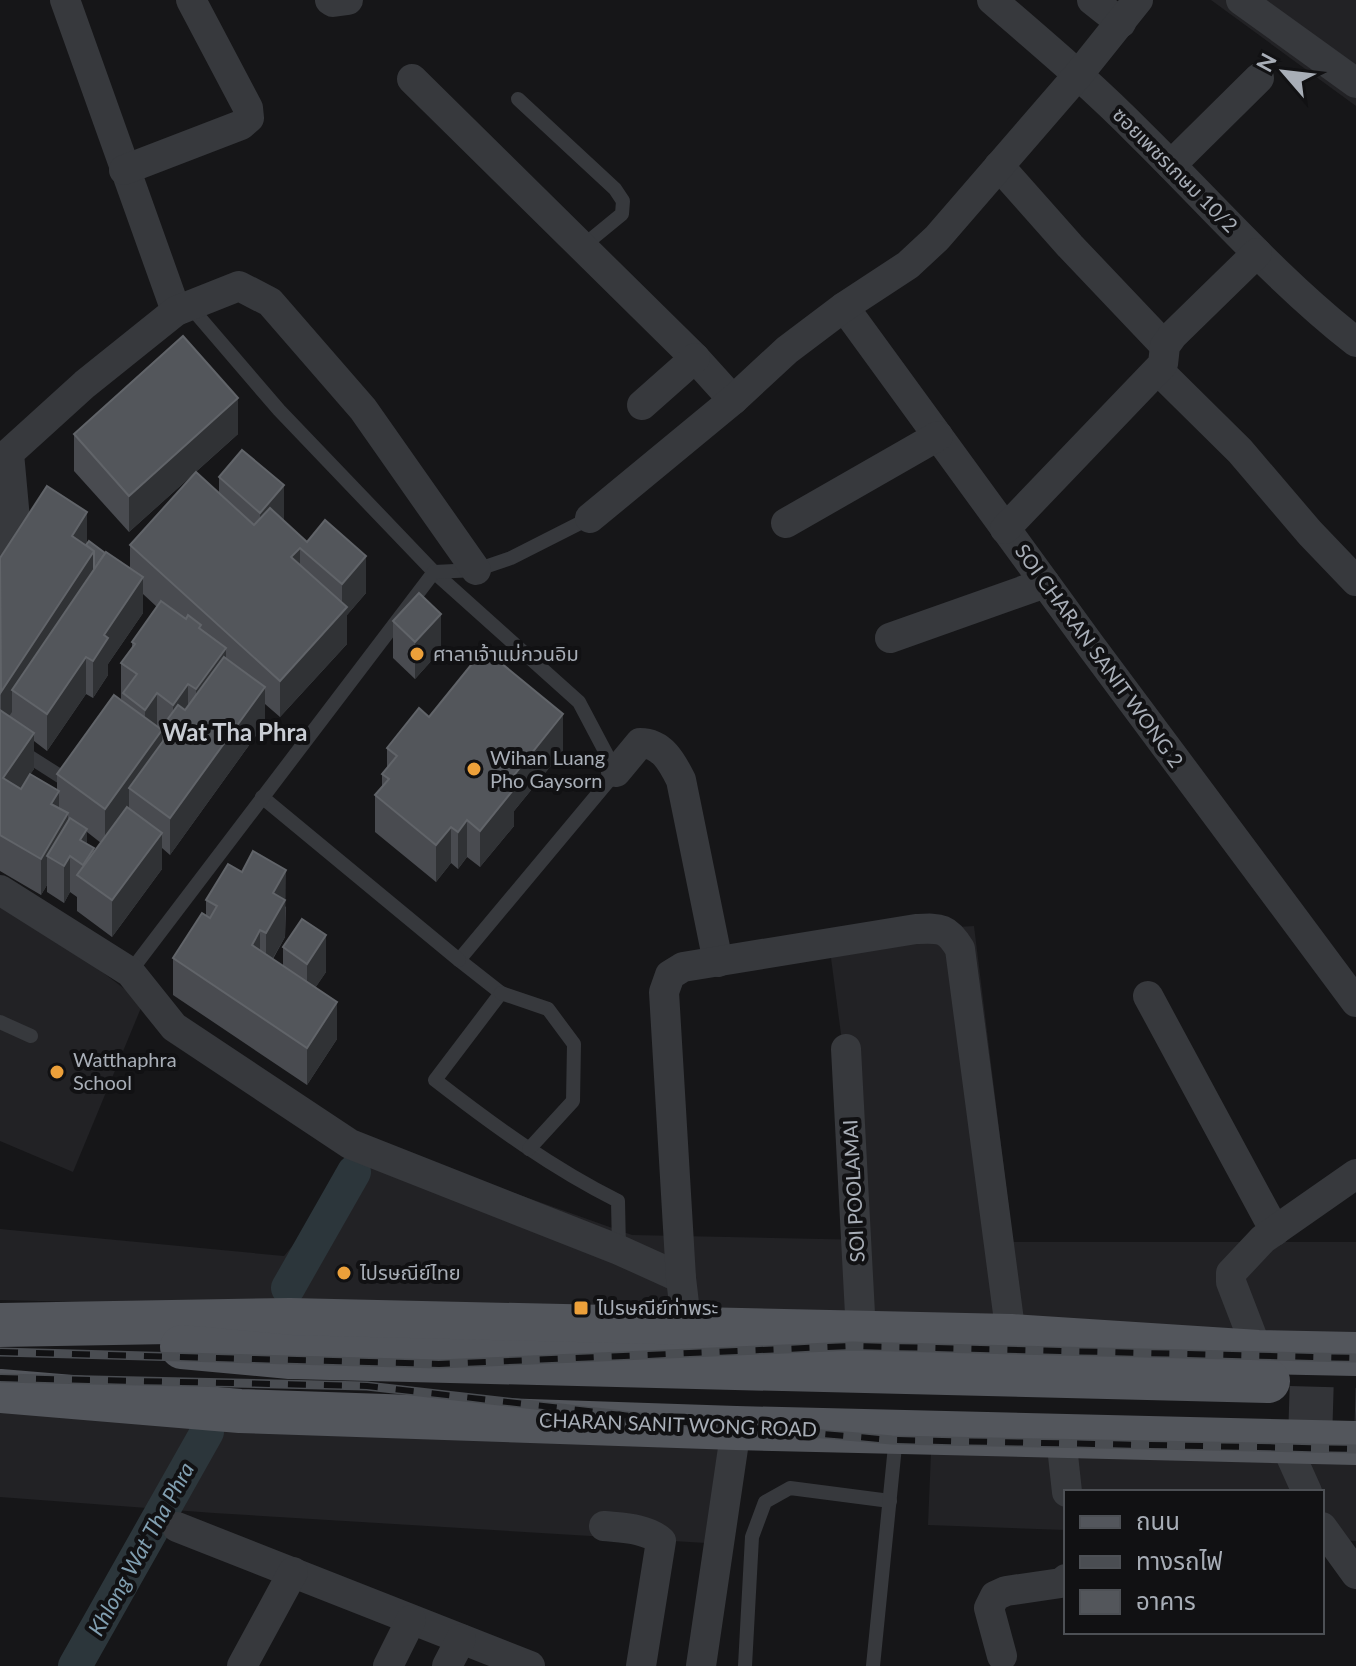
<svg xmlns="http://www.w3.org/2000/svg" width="1356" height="1666" font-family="Lato,'Noto Sans Thai',sans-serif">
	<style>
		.built { fill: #222225 }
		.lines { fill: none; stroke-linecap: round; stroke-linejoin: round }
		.canal { stroke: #2c363b; stroke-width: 34 }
		.primary-tunnel { stroke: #333438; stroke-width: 44; stroke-dasharray: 44 22; stroke-linecap: butt }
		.service { stroke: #37393d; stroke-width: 14 }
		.minor { stroke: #37393d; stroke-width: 30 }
		.primary { stroke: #53565c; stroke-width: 44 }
		.rail-casing { stroke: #4a4d52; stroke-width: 9 }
		.rail { stroke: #111113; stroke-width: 6; stroke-dasharray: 18; stroke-linecap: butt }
		.wall { fill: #494b50; fill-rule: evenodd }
		.shaded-wall { fill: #303235 }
		.building { fill: #53565b; stroke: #616469; stroke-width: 2 }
		.poi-dot { fill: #eca03a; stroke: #111113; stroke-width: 3 }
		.labels { text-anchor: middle; stroke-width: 8; stroke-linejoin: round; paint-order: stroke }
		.street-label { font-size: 20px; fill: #a8aeb7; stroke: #111113 }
		.poi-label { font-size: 20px; fill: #a8aeb7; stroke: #111113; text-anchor: start }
		.water-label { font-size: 22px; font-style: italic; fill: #819fb1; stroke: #111113 }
		.quarter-label { font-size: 24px; font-weight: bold; fill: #c9cdd4; stroke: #111113 }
	</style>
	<rect width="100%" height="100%" fill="#161618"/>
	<g class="built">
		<path d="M1211,0H1356V106Z"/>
		<path d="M0,906L72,949L143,1003L73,1172L0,1141Z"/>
		<path d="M974,926L1013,1242H1356V1335L0,1300V1229L284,1256L377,1144L632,1235L868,1240L828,935Z"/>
		<path d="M0,1407L724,1435L706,1543L214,1513L0,1497Z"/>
		<path d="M931,1453L1356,1462V1541L1322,1540V1492H1066V1530L928,1525Z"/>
	</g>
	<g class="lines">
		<g class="canal">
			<path d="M288,1288L354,1172"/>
			<path d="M75,1666L207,1432"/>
		</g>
		<path class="primary-tunnel" d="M1289,1408L1356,1410"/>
		<g class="service">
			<path d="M518,99L615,189L623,201L622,214L583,246"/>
			<path d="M188,304L279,410L434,572L579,702L616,772L459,960L501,993L435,1080C493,1125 552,1168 618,1201L619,1250"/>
			<path d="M0,738L63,778"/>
			<path d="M262,797L459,960"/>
			<path d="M130,972L434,572L476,570L511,558L590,518"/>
			<path d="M501,993L548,1009L574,1044L573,1101L529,1149"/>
			<path d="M0,1022L31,1036"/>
			<path d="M745,1666L752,1537L765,1502L790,1488L890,1501"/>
			<path d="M873,1666L896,1436"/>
		</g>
		<g class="minor">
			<path d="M65,0L176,311"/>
			<path d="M330,0L333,2L348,0"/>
			<path d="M992,0C1043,44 1094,87 1141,135C1212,205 1278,281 1356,342"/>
			<path d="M1092,0L1121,23"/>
			<path d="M1241,0L1356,83"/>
			<path d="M412,79L695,358L733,400"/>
			<path d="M1171,165L1259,78"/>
			<path d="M999,166L1070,246L1165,346"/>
			<path d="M124,170L241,125L249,118L248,108L191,0"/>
			<path d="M844,307L1091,646L1356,1002"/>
			<path d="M1158,370L1240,451L1310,533L1356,581"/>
			<path d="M642,405L695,358"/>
			<path d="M590,518L733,400L787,350L844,307L908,265L937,238L1078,75L1138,0"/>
			<path d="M786,523L938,436"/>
			<path d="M1005,529L1163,364L1165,346L1173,335L1257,253"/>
			<path d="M0,548L15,519L9,453L85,384L176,311L239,286L270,302L363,409L476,570"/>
			<path d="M890,638L1045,583"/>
			<path d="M616,772L640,743C662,743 672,762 681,780L718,962"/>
			<path d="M0,890L130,972L174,1027L350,1144L619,1250L681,1278"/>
			<path d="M1148,996L1275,1231"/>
			<path d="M846,1049L861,1333"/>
			<path d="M687,1329L681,1278L664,992L670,975L683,967L916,929C940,928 947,927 960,949L1011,1336"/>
			<path d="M1258,1352L1231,1282V1273L1263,1239L1356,1174"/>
			<path d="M1061,1437L1067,1492"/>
			<path d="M1285,1443L1307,1492"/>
			<path d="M604,1526C623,1528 646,1528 661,1541L641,1666"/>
			<path d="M177,1527L530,1666"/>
			<path d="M1322,1527L1356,1574"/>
			<path d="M1002,1656L989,1608L995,1596L1006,1591L1061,1583L1066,1579"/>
			<path d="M242,1666L293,1572"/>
			<path d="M388,1666L411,1620"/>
			<path d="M447,1666L461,1639"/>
			<path d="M701,1666L736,1428"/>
		</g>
		<g class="primary">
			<path d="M0,1325L290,1320L1011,1336L1258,1352L1356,1354"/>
			<path d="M182,1347L290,1357L1268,1381"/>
			<path d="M0,1391L240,1411L736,1428L1356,1443"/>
		</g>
		<defs>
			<g id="rail">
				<path d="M0,1352L439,1364L852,1346L1356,1358"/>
				<path d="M0,1378L367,1386L684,1422L892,1440L1356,1449"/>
			</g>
		</defs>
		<use href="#rail" class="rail-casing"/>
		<use href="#rail" class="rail"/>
	</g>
	<g class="wall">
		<path d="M74,434H238L129,532L74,471Z"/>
		<path d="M219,477L284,521L366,593L347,615V644L280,717L265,704V723L170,855L162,848V869L112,937L77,911V897L70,892L64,903L47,892V885L41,895L0,871V558L87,544L130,568V545L219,493ZM143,594L157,607L132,642V648L121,663V699L123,701L57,774V790L30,774L34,769V741L47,751L86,694L93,698L108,675V664L143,613ZM87,832L101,843L94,852L87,844Z"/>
		<path d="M393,621L441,650L415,679L393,658Z"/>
		<path d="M429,717L563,751L514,811V826L480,867L467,857L458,869L451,863L436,882L375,832V795L382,787V774L387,768V748Z"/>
		<path d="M242,872L286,907L285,937L273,959L283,966V947L326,972L315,988L337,1039L307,1085L173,995V958L206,916V900Z"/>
	</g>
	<g class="shaded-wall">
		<path d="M238,398V434L129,532V496Z"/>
		<path d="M284,485V522L260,549V513Z"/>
		<path d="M87,512V549L72,536Z"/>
		<path d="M300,548V584L291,557Z"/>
		<path d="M94,551V587L12,690V712L1,728V692Z"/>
		<path d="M366,556V593L347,615V644L280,717V681L342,612V584Z"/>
		<path d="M143,577V613L108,664V675L93,698V661L104,635Z"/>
		<path d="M441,614V650L415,679V642Z"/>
		<path d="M226,648V685L196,725V689Z"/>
		<path d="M86,657V694L47,751V714Z"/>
		<path d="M188,684V720L173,741V705Z"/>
		<path d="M265,687V723L170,855V818Z"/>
		<path d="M157,693V729L145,746V710Z"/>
		<path d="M563,714V751L514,811V826L480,867V831L507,784Z"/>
		<path d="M162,730V767L129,788V812L105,846V809Z"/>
		<path d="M34,733V769L3,815V778Z"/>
		<path d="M59,791V828L51,804Z"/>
		<path d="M68,813V850L47,856V885L41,895V859Z"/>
		<path d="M467,820V857L458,869V832Z"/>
		<path d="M451,827V863L436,882V845Z"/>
		<path d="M87,829V859L94,848V885L83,879V865L80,840Z"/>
		<path d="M162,833V869L112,937V900Z"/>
		<path d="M70,856V892L64,903V866Z"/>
		<path d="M286,870L285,937L266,970V933L273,893Z"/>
		<path d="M260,930V967L252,945Z"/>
		<path d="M326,935V972L307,1000V964Z"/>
		<path d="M337,1002V1039L307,1085V1048Z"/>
	</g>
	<g class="building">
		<path d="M183,336L238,398L129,496L74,434Z"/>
		<path d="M242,450L284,485L260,513L219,477Z"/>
		<path d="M196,472L254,525L270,508L307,542L325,520L366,556L342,584L300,548L291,557L347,607L280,681L130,545Z"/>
		<path d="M47,486L87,512L72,536L94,551L1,692L0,558Z"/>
		<path d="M89,541L105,553L94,570V551L86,545Z"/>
		<path d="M106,552L143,577L104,635L108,638L93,661L86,657L47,714L12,690Z"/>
		<path d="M419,593L441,614L415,642L393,621Z"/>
		<path d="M161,601L186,619L188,615L201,625L199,628L226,648L196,689L188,684L173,705L157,693L145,710L123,693L137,674L121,663L135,644L132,642Z"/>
		<path d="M484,649L563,714L507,784L514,789L480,831L467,820L458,832L451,827L436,845L375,795L389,779L382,774L397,756L387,748L419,708L429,717Z"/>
		<path d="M224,657L265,687L170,818L129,788L169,733L162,727L178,705L185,710Z"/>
		<path d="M114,695L162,730L105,809L57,774Z"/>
		<path d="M0,710L34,733L3,778L21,789L30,774L59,791L51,804L68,813L41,859L0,835Z"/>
		<path d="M127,807L162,833L112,900L77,875Z"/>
		<path d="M70,818L87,829L80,840L94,848L83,865L70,856L64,866L47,856Z"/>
		<path d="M253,851L286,870L273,893L285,900L266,933L260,930L252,945L337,1002L307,1048L173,958L202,913L210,918L217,906L206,900L228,864L242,872Z"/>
		<path d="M302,919L326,935L307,964L283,947Z"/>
	</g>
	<g class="poi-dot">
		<circle cx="417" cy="654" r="8"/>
		<circle cx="474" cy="769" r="8"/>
		<circle cx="57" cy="1072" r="8"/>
		<circle cx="344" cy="1273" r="8"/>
		<rect x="573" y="1300" width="16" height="16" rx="4"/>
	</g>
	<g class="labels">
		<g class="street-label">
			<text transform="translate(1175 170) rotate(45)" y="7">ซอยเพชรเกษม 10/2</text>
			<text transform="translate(1099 656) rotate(54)" y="7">SOI CHARAN SANIT WONG 2</text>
			<text transform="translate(854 1191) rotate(-93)" y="7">SOI POOLAMAI</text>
			<text transform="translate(678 1425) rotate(2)" y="7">CHARAN SANIT WONG ROAD</text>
		</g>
		<g class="poi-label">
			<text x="433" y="661">ศาลาเจ้าแม่กวนอิม</text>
			<text x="490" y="765">Wihan Luang<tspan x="490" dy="23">Pho Gaysorn</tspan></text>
			<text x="73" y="1067">Watthaphra<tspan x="73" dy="23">School</tspan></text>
			<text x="360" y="1280">ไปรษณีย์ไทย</text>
			<text x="597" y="1315">ไปรษณีย์ท่าพระ</text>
		</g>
		<g class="water-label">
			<text transform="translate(141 1549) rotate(-61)" y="8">Khlong Wat Tha Phra</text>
		</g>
		<g class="quarter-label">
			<text x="235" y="741">Wat Tha Phra</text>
		</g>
	</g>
	<rect x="1064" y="1490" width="260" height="144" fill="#111113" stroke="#4d5055" stroke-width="2"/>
	<rect x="1080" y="1516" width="40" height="12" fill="#53565c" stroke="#4d5055" stroke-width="2"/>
	<text x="1136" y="1530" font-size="24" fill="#a8aeb7">ถนน</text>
	<rect x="1080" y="1556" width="40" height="12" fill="#4a4d52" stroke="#4d5055" stroke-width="2"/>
	<text x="1136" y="1570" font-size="24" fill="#a8aeb7">ทางรถไฟ</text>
	<rect x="1080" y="1590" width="40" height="24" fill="#53565b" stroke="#4d5055" stroke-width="2"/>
	<text x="1136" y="1610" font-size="24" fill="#a8aeb7">อาคาร</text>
	<g transform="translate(1284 72) rotate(298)" stroke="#111113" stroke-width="6" paint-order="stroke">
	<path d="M0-6L14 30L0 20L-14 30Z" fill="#a8aeb7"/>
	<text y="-12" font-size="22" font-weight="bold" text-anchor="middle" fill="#a8aeb7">N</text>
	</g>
</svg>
